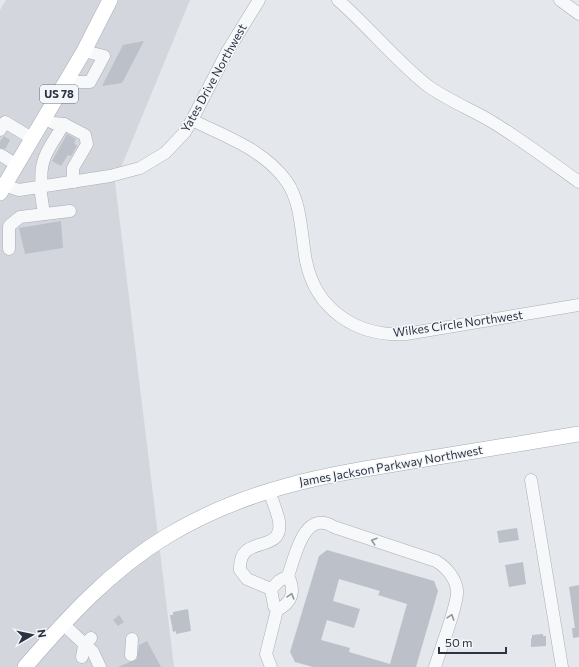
<svg xmlns="http://www.w3.org/2000/svg" width="579" height="667" font-family="Commissioner,sans-serif">
	<style>
		.built { fill: #d3d6dd }
		.building { fill: #bcc0c8; fill-rule: evenodd }
		.lines { fill: none; stroke-linecap: round; stroke-linejoin: round }
		.minor-casing { stroke: #a9aeb5; stroke-width: 13 }
		.major-casing { stroke: #a4abb7; stroke-width: 16 }
		.minor { stroke: #f7f8fa; stroke-width: 12 }
		.major { stroke: #fff; stroke-width: 15 }
		.oneway { stroke: #92969e }
		.labels { text-anchor: middle; stroke-width: 3; stroke-linejoin: round; paint-order: stroke }
		.shield { fill: #f4f6f9; stroke: #686e7a; stroke-width: 1 }
		.shield-label { font-size: 11px; font-weight: bold; fill: #2c3443 }
		.street-label { font-size: 12px; fill: #2c3443; stroke: #f4f6f9 }
	</style>
	<rect width="100%" height="100%" fill="#e4e7eb"/>
	<path class="built" d="M6,0H190L115,182L174,667H0V10Z"/>
	<g class="building">
		<path d="M144,41L122,83L102,86L123,45Z"/>
		<path d="M67,134L76,139L74,143L77,146L71,156L68,155L61,166L52,161Z"/>
		<path d="M4,136L10,140L5,149L0,148V141Z"/>
		<path d="M61,221L63,248L25,254L19,228Z"/>
		<path d="M517,528L519,540L499,543L497,531Z"/>
		<path d="M327,550L434,581L438,591L416,667H313L295,662L290,652L319,556ZM339,579L380,591L378,595L407,604L390,664L349,652L350,648L321,640L327,620L354,628L360,609L333,601Z"/>
		<path d="M523,562L526,584L509,587L505,565Z"/>
		<path d="M579,585V637L573,638L572,628H575L569,587Z"/>
		<path d="M188,609L191,631L176,634V631L173,632L170,615H173V612Z"/>
		<path d="M119,615L124,622L118,626L113,620Z"/>
		<path d="M543,634V636H546V646L531,647V639L532,638V635Z"/>
		<path d="M147,641L161,667H118L137,659L139,645Z"/>
	</g>
	<g class="lines">
		<defs>
			<g id="minor">
				<path d="M338,0C369,27 395,60 428,86C449,101 473,110 494,123C523,141 551,162 579,182"/>
				<path d="M560,0L579,14"/>
				<path d="M66,82H90L104,56L84,51"/>
				<path d="M45,118L53,123L64,124L85,135L87,144L73,168V182"/>
				<path d="M192,120C226,137 265,150 287,182C302,204 301,236 306,261C316,310 357,337 406,334L579,305"/>
				<path d="M0,130L5,122L33,139"/>
				<path d="M1,155L17,165"/>
				<path d="M0,184L19,190L110,176L140,168L165,153L185,132L192,120L227,52L259,0"/>
				<path d="M40,187L44,214"/>
				<path d="M42,187C38,159 50,147 64,124"/>
				<path d="M9,249V226L20,217L70,211"/>
				<path d="M531,480L562,667"/>
				<path d="M269,491C272,500 277,511 279,521C284,556 238,532 240,570L247,579L271,589L279,581L288,576C295,557 304,508 334,527L436,561C447,568 455,577 457,590C459,602 439,653 435,667"/>
				<path d="M277,610C292,603 296,591 288,576"/>
				<path d="M63,624L93,652L100,667"/>
				<path d="M131,655L132,639"/>
				<path d="M82,657L84,646L91,638"/>
				<path d="M271,667L266,654L277,610L274,606L271,589"/>
			</g>
			<g id="major">
				<path d="M0,193L84,51L110,0"/>
				<path d="M25,667C67,618 111,570 167,536C249,487 326,475 419,460C472,451 526,443 579,434"/>
			</g>
		</defs>
		<use href="#minor" class="minor-casing"/>
		<use href="#major" class="major-casing"/>
		<use href="#minor" class="minor"/>
		<use href="#major" class="major"/>
	</g>
	<defs><path id="oneway-chevron" d="M-2-3.5L2.5 0L-2 3.5" fill="none" stroke-width="1.6" stroke-linecap="round" stroke-linejoin="round"/></defs>
	<g class="oneway">
		<use href="#oneway-chevron" transform="translate(374 541) rotate(-162)"/>
		<use href="#oneway-chevron" transform="translate(291 596) rotate(-74)"/>
		<use href="#oneway-chevron" transform="translate(451 617) rotate(-72)"/>
	</g>
	<g class="labels">
		<rect class="shield" x="40" y="85" width="38" height="18" rx="3"/>
		<g class="shield-label">
			<text x="59" y="98">US 78</text>
		</g>
		<g class="street-label">
			<text transform="translate(214 78) rotate(-61)" y="4">Yates Drive Northwest</text>
			<text transform="translate(458 324) rotate(-8)" y="4">Wilkes Circle Northwest</text>
			<text transform="translate(391 466) rotate(-10)" y="4">James Jackson Parkway Northwest</text>
		</g>
	</g>
	<g transform="translate(32 635) rotate(81)" stroke="#f4f6f9" stroke-width="3" paint-order="stroke">
	<path d="M0-3L7 15L0 10L-7 15Z" fill="#2c3443"/>
	<text y="-6" font-size="11" font-weight="bold" text-anchor="middle" fill="#2c3443">N</text>
	</g>
	<path d="M439 647v6h67v-6" fill="none" stroke="#2c3443" stroke-width="2"/>
	<text x="445" y="647" font-size="12" fill="#2c3443" stroke="#f4f6f9" stroke-width="3" paint-order="stroke">50 m</text>
</svg>
